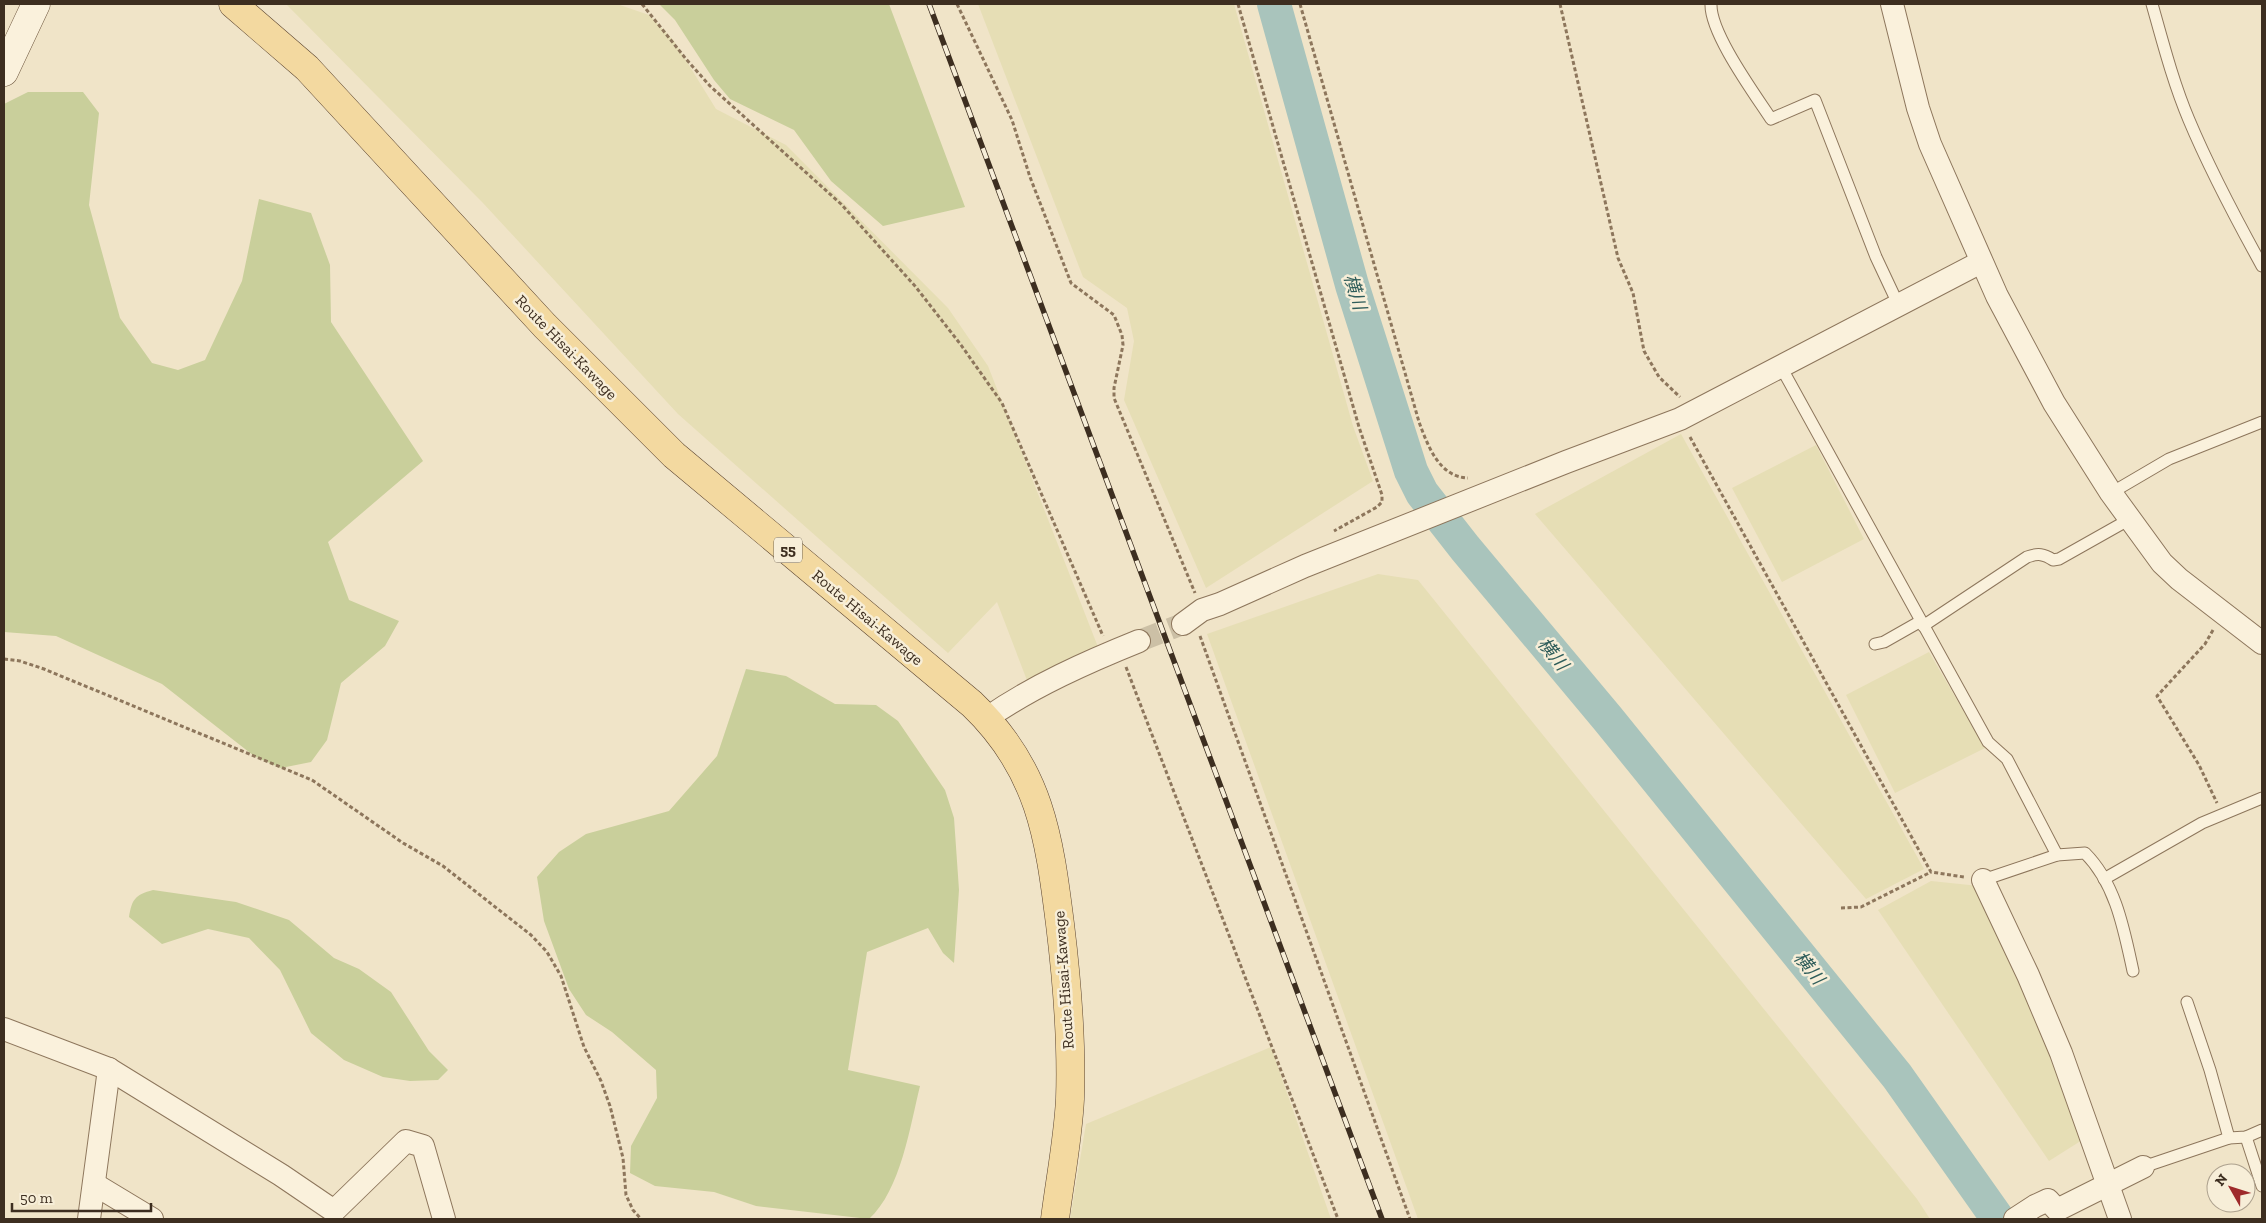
<svg xmlns="http://www.w3.org/2000/svg" width="2266" height="1223" font-family="'Zilla Slab','Noto Sans JP',serif">
	<style>
		.farmland { fill: #e6deb5 }
		.green { fill: #c9cf9b }
		.lines { fill: none; stroke-linecap: round; stroke-linejoin: round }
		.river { stroke: #a9c4bc; stroke-width: 34 }
		.street-tunnel { stroke: #ccc0a6; stroke-width: 22; stroke-dasharray: 22 11; stroke-linecap: butt }
		.lane-casing { stroke: #8d765c; stroke-width: 13 }
		.street-casing { stroke: #8d765c; stroke-width: 24 }
		.secondary-casing { stroke: #6f573f; stroke-width: 29 }
		.primary-casing { stroke: #5b4430; stroke-width: 29 }
		.path { stroke: #8d765c; stroke-width: 3; stroke-dasharray: 4 2.5; stroke-linecap: butt }
		.lane { stroke: #faf1dc; stroke-width: 11 }
		.street { stroke: #faf1dc; stroke-width: 22 }
		.secondary { stroke: #faf1dc; stroke-width: 28 }
		.primary { stroke: #f3d9a0; stroke-width: 28 }
		.rail-casing { stroke: #3d2e20; stroke-width: 5.5 }
		.rail { stroke: #f7eed8; stroke-width: 4; stroke-dasharray: 11; stroke-linecap: butt }
		.labels { text-anchor: middle; stroke-width: 5; stroke-linejoin: round; paint-order: stroke }
		.shield { fill: #f7eed8; stroke: #756857; stroke-width: 1 }
		.shield-label { font-size: 15px; font-weight: bold; fill: #3d2e20 }
		.street-label { font-size: 16px; fill: #3d2e20; stroke: #f7eed8 }
		.water-label { font-size: 18px; font-style: italic; fill: #2f5d5a; stroke: #f7eed8 }
	</style>
	<rect width="100%" height="100%" fill="#f0e4c8"/>
	<g class="farmland">
		<path d="M286,4H617L649,15L674,41L716,109L786,145L948,308L988,366L1098,647L1028,683L997,602L948,653L678,414L483,203Z"/>
		<path d="M978,4H1234L1353,426L1373,481L1206,588L1124,400L1134,341L1127,308L1083,277Z"/>
		<path d="M1681,434L1924,869L1866,899L1535,514Z"/>
		<path d="M1816,445L1864,539L1782,582L1732,488Z"/>
		<path d="M1378,574L1418,580L1917,1199L1930,1219H1418L1207,634Z"/>
		<path d="M1929,652L1985,748L1895,793L1846,695Z"/>
		<path d="M1931,881L1979,886L2087,1137L2049,1161L1878,910Z"/>
		<path d="M1271,1047L1331,1219H1070L1086,1124Z"/>
	</g>
	<g class="green">
		<path d="M659,4H889L965,207L883,226L831,181L794,130L730,99L714,80L675,20Z"/>
		<path d="M28,92H83L99,113L89,205L120,318L152,363L178,370L205,360L242,281L259,199L311,213L330,265L331,322L423,461L328,542L349,600L399,621L385,646L341,683L327,740L311,762L281,768L254,756L162,684L56,636L4,632V104Z"/>
		<path d="M746,669L786,676L835,704L876,705L898,721L945,790L954,818L959,890L954,963L943,953L928,928L867,952L848,1070L920,1086C910,1126 901,1190 869,1219L756,1206L714,1192L655,1186L630,1173L631,1146L657,1098L656,1070L612,1032L586,1015L569,989L544,921L537,877L559,852L586,834L669,811L717,756Z"/>
		<path d="M153,890L236,902L289,920L334,958L359,969L391,992L429,1051L448,1070L438,1080L410,1081L383,1077L344,1060L311,1033L280,970L249,938L208,929L162,944L129,917C132,899 135,895 153,890Z"/>
	</g>
	<g class="lines">
		<path class="river" d="M1274,4L1352,285L1411,471L1422,493L1465,548L1608,719L1897,1076L1998,1219"/>
		<path class="street-tunnel" d="M1139,641L1183,624"/>
		<defs>
			<g id="lane">
				<path d="M1711,4C1710,33 1754,93 1771,119L1815,100L1876,257L1899,306"/>
				<path d="M2152,4C2163,43 2173,82 2189,120C2210,170 2236,219 2262,266"/>
				<path d="M1781,367L1988,742L2007,759L2057,855"/>
				<path d="M2111,493L2169,459L2262,422"/>
				<path d="M1923,626L2027,557C2038,553 2044,554 2053,560L2059,559L2130,519"/>
				<path d="M1875,644L1884,642L1921,621"/>
				<path d="M2104,879L2202,823L2262,798"/>
				<path d="M1983,880L2057,855L2085,853C2116,884 2124,930 2133,971"/>
				<path d="M2187,1002L2210,1070L2229,1138"/>
				<path d="M2246,1137L2262,1186"/>
				<path d="M2143,1167L2229,1138L2246,1137L2262,1130"/>
			</g>
			<g id="street">
				<path d="M1892,4L1918,108L1930,144L1997,296L2054,403L2111,493L2162,563L2179,579L2262,643"/>
				<path d="M1183,624L1202,610L1220,604L1305,566L1566,462L1680,419L1981,262"/>
				<path d="M987,718C1033,686 1087,662 1139,641"/>
				<path d="M1983,880L2028,975L2061,1053L2120,1219"/>
				<path d="M4,1029L109,1069L281,1175L334,1211L406,1141L423,1146L444,1219"/>
				<path d="M94,1184L152,1219"/>
				<path d="M89,1219L109,1069"/>
				<path d="M2015,1219L2035,1206L2048,1200L2057,1210L2143,1167"/>
			</g>
			<path id="secondary" d="M4,72L36,4"/>
			<path id="primary" d="M233,4L307,68L545,326L674,455L972,704C1040,769 1049,836 1060,924C1067,981 1072,1041 1070,1099C1068,1139 1060,1179 1055,1219"/>
		</defs>
		<use href="#lane" class="lane-casing"/>
		<use href="#street" class="street-casing"/>
		<use href="#secondary" class="secondary-casing"/>
		<use href="#primary" class="primary-casing"/>
		<g class="path">
			<path d="M642,4L686,59L710,86L841,204L915,286L961,345L1002,403L1103,636"/>
			<path d="M957,4L1012,120L1030,177L1071,283L1114,315L1122,335L1123,345L1114,388V398L1195,593"/>
			<path d="M1238,4L1359,427L1382,495V502L1377,507L1334,531"/>
			<path d="M1300,4L1419,422C1428,446 1439,477 1468,478"/>
			<path d="M1560,4L1618,258L1633,293L1644,351L1659,377L1680,397"/>
			<path d="M1690,437L1931,872L1964,877"/>
			<path d="M2213,630L2205,644L2157,696L2199,765L2217,803"/>
			<path d="M1200,636L1410,1219"/>
			<path d="M4,659L20,661L44,669L312,780L403,843L443,866L531,935L547,952L561,976L584,1047L601,1081L610,1106L623,1158L626,1195L633,1210L641,1219"/>
			<path d="M1126,667L1338,1219"/>
			<path d="M1841,908L1861,907L1931,872"/>
		</g>
		<use href="#lane" class="lane"/>
		<use href="#street" class="street"/>
		<use href="#secondary" class="secondary"/>
		<use href="#primary" class="primary"/>
		<defs>
			<path id="rail" d="M929,4L1382,1219"/>
		</defs>
		<use href="#rail" class="rail-casing"/>
		<use href="#rail" class="rail"/>
	</g>
	<g class="labels">
		<rect class="shield" x="774" y="537.5" width="28" height="25" rx="4"/>
		<g class="shield-label">
			<text x="788" y="555">55</text>
		</g>
		<g class="street-label">
			<text transform="translate(567 347) rotate(46)" y="6">Route Hisai-Kawage</text>
			<text transform="translate(868 617) rotate(40)" y="6">Route Hisai-Kawage</text>
			<text transform="translate(1063 980) rotate(-94)" y="6">Route Hisai-Kawage</text>
		</g>
		<g class="water-label">
			<text transform="translate(1355 292) rotate(73)" y="6">横川</text>
			<text transform="translate(1553 654) rotate(51)" y="6">横川</text>
			<text transform="translate(1809 968) rotate(51)" y="6">横川</text>
		</g>
	</g>
	<rect width="2266" height="1223" fill="none" stroke="#3d2e20" stroke-width="10"/>
	<g transform="translate(2231 1188) rotate(309)"><circle r="24" fill="#f7eed8" stroke="#ada18e"/>
	<path d="M0-4L9 19L0 12L-9 19Z" fill="#9e2a2b"/>
	<text y="-8" font-size="14" font-weight="bold" text-anchor="middle" fill="#3d2e20">N</text>
	</g>
	<path d="M12 1203v8h139v-8" fill="none" stroke="#3d2e20" stroke-width="2.5"/>
	<text x="20" y="1203" font-size="15" fill="#3d2e20" stroke="#f7eed8" stroke-width="4" paint-order="stroke">50 m</text>
</svg>
